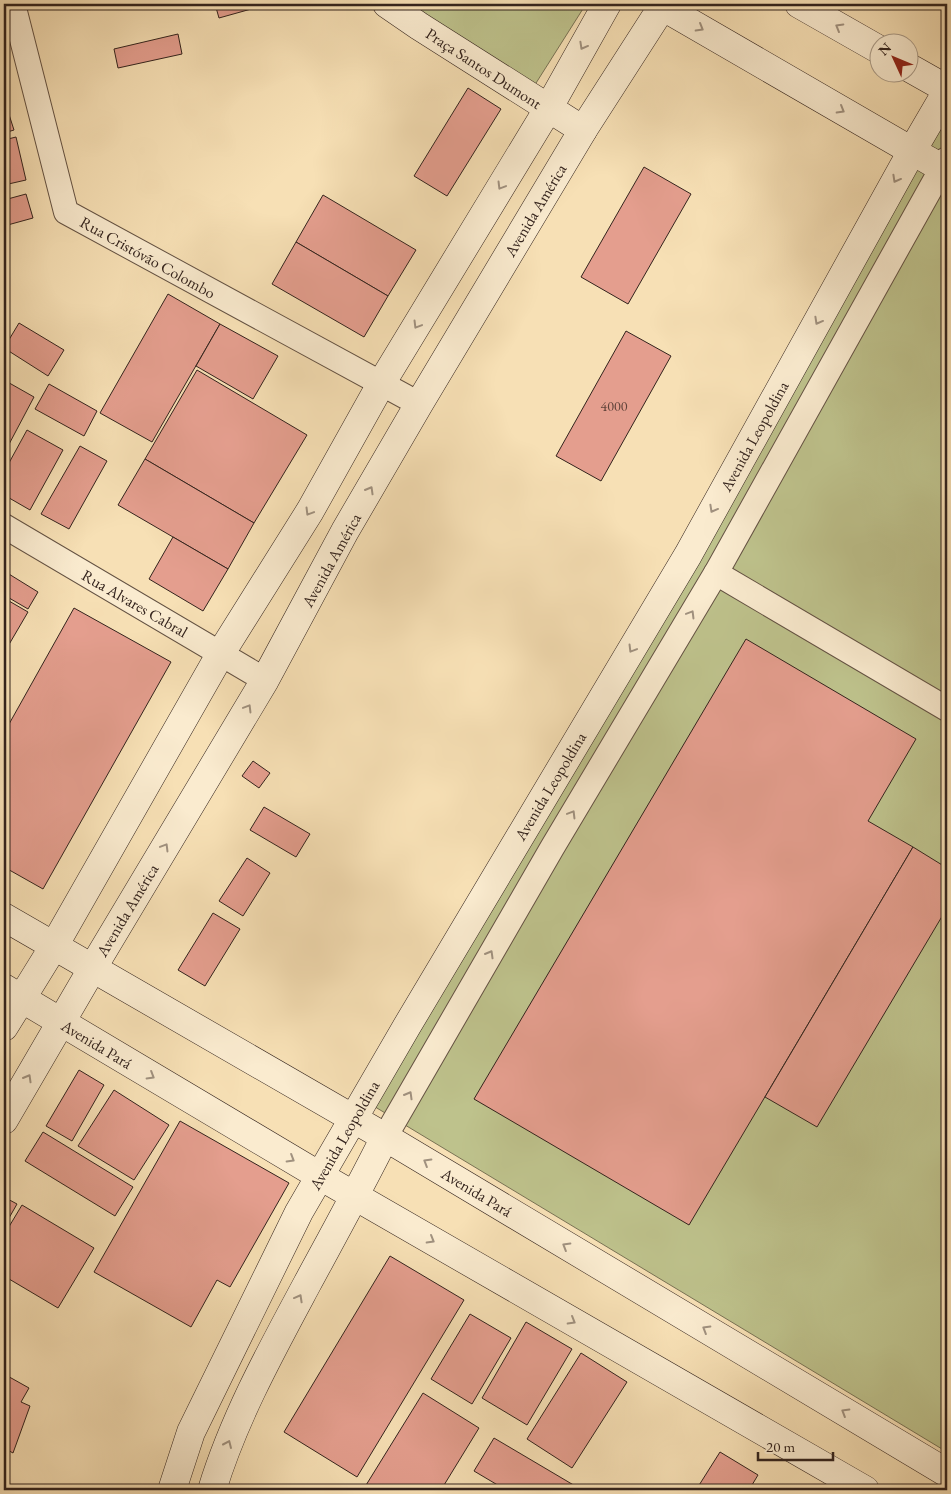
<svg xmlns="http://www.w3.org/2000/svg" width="951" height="1494" font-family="'EB Garamond',serif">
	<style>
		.green { fill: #bec28c; stroke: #787254 }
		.building { fill: #e49e8e; stroke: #33231d }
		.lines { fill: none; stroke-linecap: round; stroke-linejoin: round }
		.street-casing { stroke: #645243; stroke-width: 26 }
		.secondary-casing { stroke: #33231d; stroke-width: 29 }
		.street { stroke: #faebcf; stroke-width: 24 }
		.secondary { stroke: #faebcf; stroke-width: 28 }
		.oneway { stroke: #a0917f }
		.labels { text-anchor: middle; stroke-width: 4.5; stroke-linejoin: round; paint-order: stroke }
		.number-label { font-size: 14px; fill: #5f4239 }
		.street-label { font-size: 16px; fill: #33231d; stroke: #faebcf }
	</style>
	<rect width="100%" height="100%" fill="#f7e0b5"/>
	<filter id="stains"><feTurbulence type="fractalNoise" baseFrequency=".004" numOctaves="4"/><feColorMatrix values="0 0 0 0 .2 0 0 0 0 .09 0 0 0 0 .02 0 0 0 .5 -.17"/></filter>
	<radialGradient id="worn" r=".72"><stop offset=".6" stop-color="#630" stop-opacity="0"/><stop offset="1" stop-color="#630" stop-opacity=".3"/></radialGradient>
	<g class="green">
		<path d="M406,4H586L531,91Z"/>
		<path d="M947,88V1452L357,1096Z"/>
	</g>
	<g class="building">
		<path d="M215,4H269L219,18Z"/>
		<path d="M178,34L182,54L118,68L114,49Z"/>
		<path d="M468,88L501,109L447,196L414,176Z"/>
		<path d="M4,99L14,130L4,133Z"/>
		<path d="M16,137L26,180L4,185V140Z"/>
		<path d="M644,167L691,194L628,304L581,277Z"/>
		<path d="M26,194L33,218L4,226V200Z"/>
		<path d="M323,195L416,250L388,296L296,242Z"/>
		<path d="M296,242L388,296L364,337L272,284Z"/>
		<path d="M168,294L220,324L152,442L100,413Z"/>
		<path d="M19,323L64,350L48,376L4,348Z"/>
		<path d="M220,324L278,356L253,399L196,366Z"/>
		<path d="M626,331L671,356L601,481L556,456Z"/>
		<path d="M197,370L307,435L254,523L145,459Z"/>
		<path d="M4,380L34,397L7,448L4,446Z"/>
		<path d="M49,384L97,411L84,436L35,409Z"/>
		<path d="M27,430L63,450L30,510L4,495V472Z"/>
		<path d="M80,446L107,461L69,529L41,514Z"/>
		<path d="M145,459L254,523L228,569L118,505Z"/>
		<path d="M173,537L228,569L203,611L149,579Z"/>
		<path d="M4,571L38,592L28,609L4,595Z"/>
		<path d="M9,601L28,612L4,653V610Z"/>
		<path d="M74,608L171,662L43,889L4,867V733Z"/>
		<path d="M746,639L916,739L868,821L913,847L689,1225L474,1099Z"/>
		<path d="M253,761L270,773L259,788L242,776Z"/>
		<path d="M264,807L310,834L296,857L250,830Z"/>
		<path d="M913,847L947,868V908L817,1127L765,1097Z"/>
		<path d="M247,858L270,873L243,916L219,901Z"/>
		<path d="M213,913L240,929L205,986L178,970Z"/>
		<path d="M79,1070L104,1085L72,1141L46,1126Z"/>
		<path d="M114,1090L169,1125L134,1180L78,1146Z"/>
		<path d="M180,1121L289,1183L230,1287L217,1280L191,1327L94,1272Z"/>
		<path d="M43,1132L133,1187L115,1216L25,1161Z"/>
		<path d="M4,1197L17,1204L5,1225L4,1224Z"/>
		<path d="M22,1205L94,1248L58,1308L4,1276V1235Z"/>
		<path d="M390,1256L464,1300L357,1477L284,1432Z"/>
		<path d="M470,1314L511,1338L472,1404L431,1379Z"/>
		<path d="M526,1322L572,1349L527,1425L482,1398Z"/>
		<path d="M581,1353L627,1382L572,1468L527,1439Z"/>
		<path d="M4,1374L29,1388L21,1402L30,1406L13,1453L4,1448Z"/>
		<path d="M423,1393L479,1428L441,1490H363Z"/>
		<path d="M494,1438L582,1490H506L474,1471Z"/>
		<path d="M720,1452L758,1475L749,1490H696Z"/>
	</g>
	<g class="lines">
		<defs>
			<g id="street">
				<path d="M13,4L66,212L419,404"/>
				<path d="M4,526L265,680"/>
				<path d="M716,573L947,709"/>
				<path d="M385,1137L552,848L716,573L947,159"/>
			</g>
			<g id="secondary">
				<path d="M387,4L419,26L583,130"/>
				<path d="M658,4L912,151L942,168L947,170"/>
				<path d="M799,4L878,49"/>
				<path d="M908,67L947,89"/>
				<path d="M4,917L385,1137L947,1473"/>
				<path d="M4,988L320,1176L865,1490"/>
				<path d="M4,1027L54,946L221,653L310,511L381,384L548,109L607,4"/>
				<path d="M4,1120L92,969L265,680L345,531L419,404L583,130L664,4"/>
				<path d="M172,1490L191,1432L299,1212L407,1026L688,555L912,151L947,91"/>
				<path d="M212,1490C234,1418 271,1351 307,1284C333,1236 360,1187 385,1137"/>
			</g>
		</defs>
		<use href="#street" class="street-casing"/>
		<use href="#secondary" class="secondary-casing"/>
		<use href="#street" class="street"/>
		<use href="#secondary" class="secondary"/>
	</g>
	<defs><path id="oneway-chevron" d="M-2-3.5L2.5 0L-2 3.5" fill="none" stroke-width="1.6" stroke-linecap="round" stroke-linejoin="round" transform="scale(1.25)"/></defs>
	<g class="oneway">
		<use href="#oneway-chevron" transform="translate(839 27) rotate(-150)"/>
		<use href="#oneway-chevron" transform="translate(700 28) rotate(30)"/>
		<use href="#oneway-chevron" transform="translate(583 46) rotate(119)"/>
		<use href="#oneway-chevron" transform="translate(841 110) rotate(30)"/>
		<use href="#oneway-chevron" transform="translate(896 179) rotate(119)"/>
		<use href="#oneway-chevron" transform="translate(501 186) rotate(121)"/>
		<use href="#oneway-chevron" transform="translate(818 321) rotate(119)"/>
		<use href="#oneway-chevron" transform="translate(417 325) rotate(121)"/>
		<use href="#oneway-chevron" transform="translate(370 490) rotate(-60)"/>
		<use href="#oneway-chevron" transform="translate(713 509) rotate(119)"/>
		<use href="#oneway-chevron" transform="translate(309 512) rotate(121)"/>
		<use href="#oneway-chevron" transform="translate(691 614) rotate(-59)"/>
		<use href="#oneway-chevron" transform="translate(632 649) rotate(121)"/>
		<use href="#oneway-chevron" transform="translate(248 708) rotate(-59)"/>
		<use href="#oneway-chevron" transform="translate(572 814) rotate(-59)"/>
		<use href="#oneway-chevron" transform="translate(165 847) rotate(-59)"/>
		<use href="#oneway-chevron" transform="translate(490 954) rotate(-60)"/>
		<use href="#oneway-chevron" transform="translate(151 1076) rotate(31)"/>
		<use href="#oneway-chevron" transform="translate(28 1078) rotate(-60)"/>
		<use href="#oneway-chevron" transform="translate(409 1095) rotate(-60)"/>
		<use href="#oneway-chevron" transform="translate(291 1159) rotate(31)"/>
		<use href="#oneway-chevron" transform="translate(427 1162) rotate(-149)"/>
		<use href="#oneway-chevron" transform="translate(431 1240) rotate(30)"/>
		<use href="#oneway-chevron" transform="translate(566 1246) rotate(-149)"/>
		<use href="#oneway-chevron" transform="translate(299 1298) rotate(-61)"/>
		<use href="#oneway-chevron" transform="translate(572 1321) rotate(30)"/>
		<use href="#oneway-chevron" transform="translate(706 1329) rotate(-149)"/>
		<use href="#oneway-chevron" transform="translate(845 1412) rotate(-149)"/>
		<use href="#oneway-chevron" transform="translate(228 1444) rotate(-66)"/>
	</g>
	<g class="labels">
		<g class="number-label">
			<text x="614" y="411">4000</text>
		</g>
		<g class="street-label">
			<text transform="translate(484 68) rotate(33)" y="6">Praça Santos Dumont</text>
			<text transform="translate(535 210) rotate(-59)" y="6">Avenida América</text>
			<text transform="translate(148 257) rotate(29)" y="6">Rua Cristóvão Colombo</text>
			<text transform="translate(754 436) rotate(-61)" y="6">Avenida Leopoldina</text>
			<text transform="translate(331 560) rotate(-61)" y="6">Avenida América</text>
			<text transform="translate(135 603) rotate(30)" y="6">Rua Alvares Cabral</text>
			<text transform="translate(550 786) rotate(-59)" y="6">Avenida Leopoldina</text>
			<text transform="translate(127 910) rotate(-59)" y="6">Avenida América</text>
			<text transform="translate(97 1044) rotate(31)" y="6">Avenida Pará</text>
			<text transform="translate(344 1135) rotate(-60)" y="6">Avenida Leopoldina</text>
			<text transform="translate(477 1192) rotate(31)" y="6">Avenida Pará</text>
		</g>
	</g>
	<rect width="951" height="1494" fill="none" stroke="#f7e0b5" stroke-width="20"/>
	<rect x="5" y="5" width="941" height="1484" fill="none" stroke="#33231d" stroke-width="2.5"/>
	<rect x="10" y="10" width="931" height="1474" fill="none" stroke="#33231d"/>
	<g transform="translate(894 58) rotate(314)"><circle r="24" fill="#faebcf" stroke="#aa9b88"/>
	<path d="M0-4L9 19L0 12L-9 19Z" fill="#8f2418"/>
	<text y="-8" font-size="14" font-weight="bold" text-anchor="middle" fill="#33231d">N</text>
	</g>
	<path d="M758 1452v8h75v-8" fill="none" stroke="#33231d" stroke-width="2.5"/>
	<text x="766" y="1452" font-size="15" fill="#33231d" stroke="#faebcf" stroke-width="4" paint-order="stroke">20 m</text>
	<rect width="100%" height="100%" filter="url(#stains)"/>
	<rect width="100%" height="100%" fill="url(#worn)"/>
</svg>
